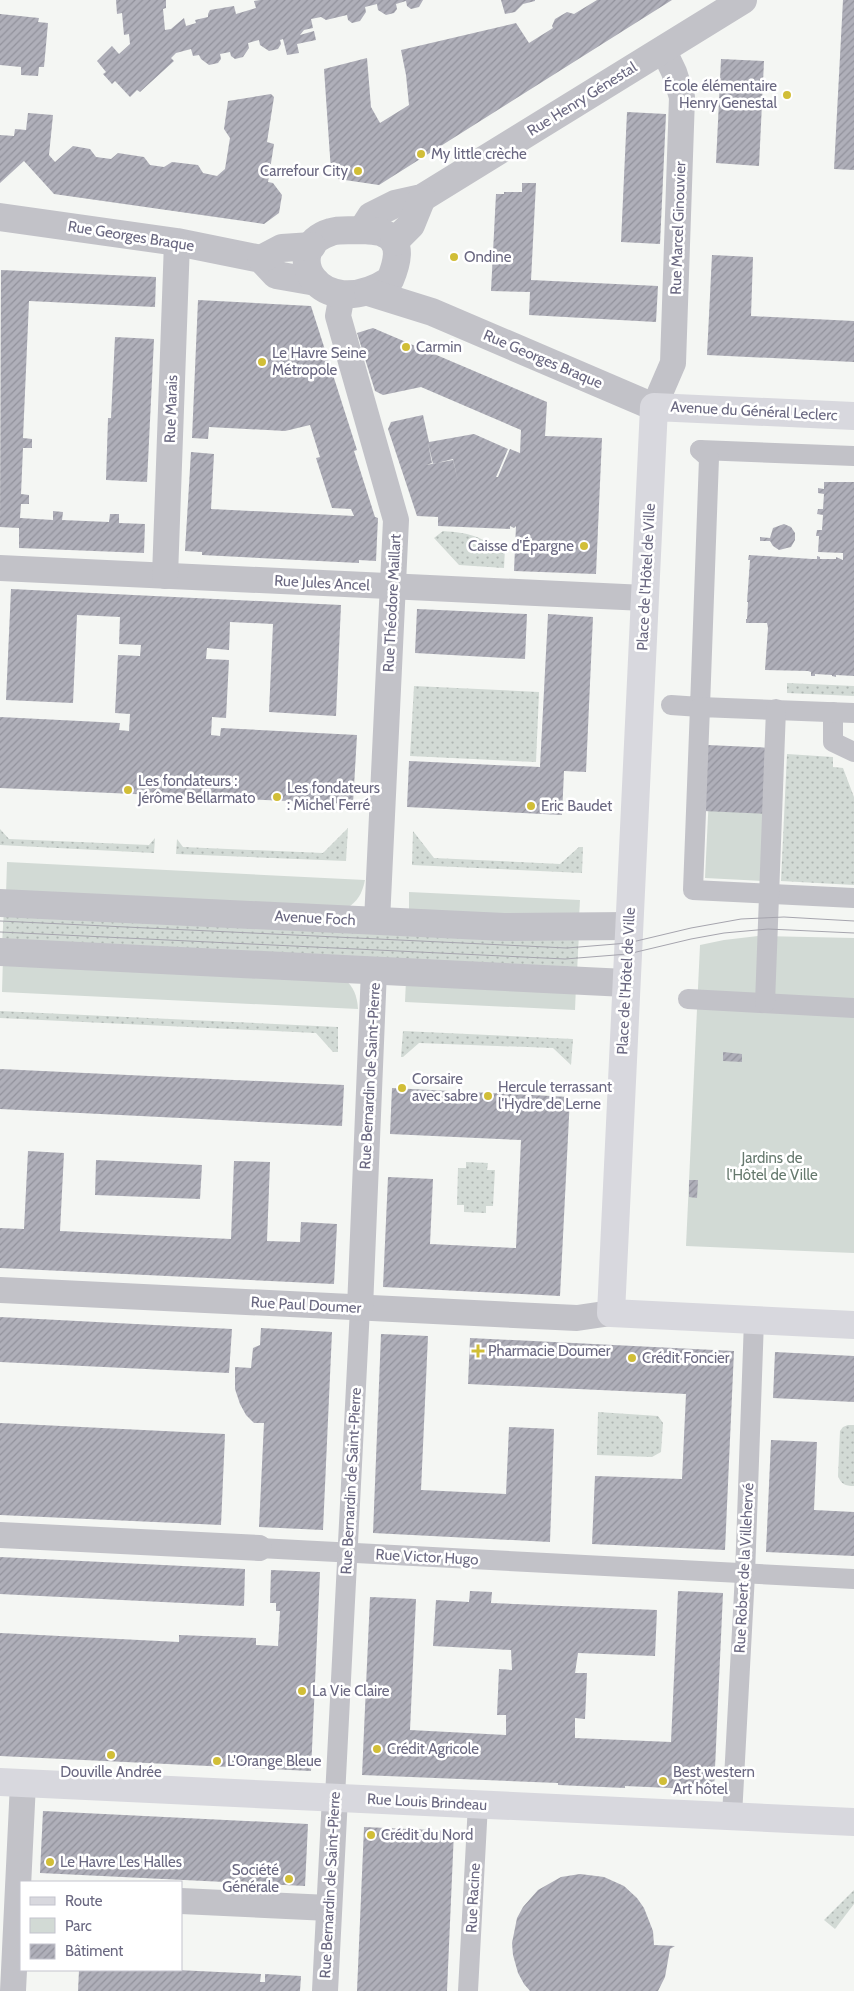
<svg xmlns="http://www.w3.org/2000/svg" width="854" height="1991" font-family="Cabin,sans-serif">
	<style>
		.grass { fill: url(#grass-dots) }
		.park { fill: #d2dad5 }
		.building { fill: url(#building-hatch); fill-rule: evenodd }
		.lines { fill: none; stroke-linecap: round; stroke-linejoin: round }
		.pedestrian { stroke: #c2c2c8; stroke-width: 20 }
		.minor { stroke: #c2c2c8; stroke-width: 26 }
		.tertiary { stroke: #c2c2c8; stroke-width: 28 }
		.secondary { stroke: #d8d8de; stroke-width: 28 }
		.tram { stroke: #a6a5ae; stroke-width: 1 }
		.poi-dot { fill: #d1be37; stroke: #fff; stroke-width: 2 }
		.labels { text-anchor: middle; stroke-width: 5; stroke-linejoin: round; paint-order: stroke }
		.poi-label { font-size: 15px; fill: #6a6881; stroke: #fff; text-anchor: start }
		.street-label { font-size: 15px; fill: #6a6881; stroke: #fff }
		.park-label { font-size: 15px; fill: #66796e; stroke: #fff }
	</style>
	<defs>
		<pattern id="grass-dots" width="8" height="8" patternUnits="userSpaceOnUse" patternTransform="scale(1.25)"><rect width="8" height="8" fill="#d2dad5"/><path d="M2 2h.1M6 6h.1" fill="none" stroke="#aeb5b2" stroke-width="1.8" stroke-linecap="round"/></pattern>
		<pattern id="building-hatch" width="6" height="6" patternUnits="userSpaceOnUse" patternTransform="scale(1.25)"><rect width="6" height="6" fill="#afafb9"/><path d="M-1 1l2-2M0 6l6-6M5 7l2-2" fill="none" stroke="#92929c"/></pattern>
	</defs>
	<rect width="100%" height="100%" fill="#f4f6f3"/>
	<g class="grass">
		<path d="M443,531C455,532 468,533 479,538C490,543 492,547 505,548L504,568L459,565L434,538Z"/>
		<path d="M787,683L854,686V696L787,693Z"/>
		<path d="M414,686L539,692L536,762L410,756Z"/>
		<path d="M787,754L833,757V767L843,768L854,797V885L781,881Z"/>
		<path d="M348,828L346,861L176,854L177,839L183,847L323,853Z"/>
		<path d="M0,829L9,839L149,845L155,838L154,853L0,845Z"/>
		<path d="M413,831L434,858L560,864L579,847H583L582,873L412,865Z"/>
		<path d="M4,909L579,933L577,972L2,945Z"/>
		<path d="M0,1011L338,1027V1052H333L316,1033L0,1018Z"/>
		<path d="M403,1031L573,1039L571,1065L553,1048L419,1043L403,1057H401Z"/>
		<path d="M466,1162L488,1163L487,1170H495L493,1206H486V1213L464,1212V1205H457L458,1168H466Z"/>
		<path d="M598,1412L658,1416L663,1423L661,1452L652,1457L597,1455Z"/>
		<path d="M848,1425H854V1486C845,1486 841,1484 838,1476L840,1431L843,1427Z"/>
		<path d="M854,1890V1904L835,1929L824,1920Z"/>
	</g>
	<g class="park">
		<path d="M711,754L769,757L763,881L705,878Z"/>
		<path d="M7,862L365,880C362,894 358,901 346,909L6,895Z"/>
		<path d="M409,892L580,900L579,918L409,912Z"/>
		<path d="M758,936L854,938V1253L686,1246L700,945L724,940Z"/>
		<path d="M3,958L344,978C354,988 357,995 358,1009L2,992Z"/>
		<path d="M406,980L576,986L575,1010L405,1002Z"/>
	</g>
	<g class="building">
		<path d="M116,0H166V8L163,9L165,30L171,29L184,18L186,26L196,23L195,20L208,17V14L210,10L234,6L236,14L256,8L254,1L260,0H423L419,7L411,9L407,6L406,1L396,4L397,9L394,13L386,15L378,10L377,4L365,7L366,12L360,21L352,23L348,20L347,15L326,20L321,17L311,19L313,28L304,30L300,35L314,31L316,40L297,44L299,53L287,55L283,39L280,40L281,44L278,49L269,51L260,45L259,40L248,43L249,48L243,57L235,59L231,56L230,52L220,54L221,59L218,63L209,65L201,59L199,55L193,56L191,49L176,53L171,58L174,61L140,92L137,90L130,97L115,81L112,84L103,74L106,72L97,61L112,46L119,54L130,44L129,34L124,35L122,13L117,14Z"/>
		<path d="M501,0H535V1L523,4L515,12L505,14Z"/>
		<path d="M597,0H672L379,185L338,179V170L331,171L324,69L367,58L371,107L380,123L409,105L406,75L401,50L516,23L529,43L553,28L552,26L555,19L567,12L574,14Z"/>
		<path d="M843,0H854V170L834,169Z"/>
		<path d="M0,14L39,18L38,22L48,23L44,67H39L38,76L21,75V67L0,65Z"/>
		<path d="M721,59L764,61L759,166L716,163Z"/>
		<path d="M271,94L274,97L267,142L274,144L268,182L273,183L282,195L279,213L264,224L54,194L24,161L0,183V135L14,136L15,129L26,130L28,113L53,115L49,155L55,162L73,146L90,149L96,157L111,159L118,153L144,157L150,165L164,167L172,162L198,165L203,173L217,176L225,169L230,138L224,129L228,101Z"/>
		<path d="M627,112L666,114L660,244L621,242Z"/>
		<path d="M522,183H536L531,280L658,286L656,322L529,315L530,292L491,291L496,194H504V192H522Z"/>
		<path d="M712,255L753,257L751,316L854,321V362L707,355Z"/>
		<path d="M1,270L156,277L155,307L29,301L23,438L32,439V448H23L21,494L29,495V504H21L20,518L53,520V511L63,512L62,520L109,522L110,514H119V523L145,524L144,553L19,548V528L0,527Z"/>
		<path d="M198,300L311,306L357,450L354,451L375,517L378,518L376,561L359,560V563L202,555V552L185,551L191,452L214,454L211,509L354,516L351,509L332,508L316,458L320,457L310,425L285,431L209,427L208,439L192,438Z"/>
		<path d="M373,328L547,402L545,436L602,438L596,574L514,571L516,526L514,528L510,526V529L438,526V517L417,516L388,429L391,422L423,415L429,442L474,434L508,449L496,477H498L510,449L520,453L521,430L421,387L383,395L375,391L357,333ZM428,443L433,464L453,459L458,481L453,460L426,465L432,463Z"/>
		<path d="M115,337L154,339L147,482L106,480L108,418H111Z"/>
		<path d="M824,482H854V676L836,675V677L832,676V675L815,674V676H811V672L808,671L765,670L768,628L767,623H746V619H747L748,602H747L750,560H748L749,555L812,559H817V556L820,557V559H836V557L843,560V553L818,552L819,536H816L817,530H822L823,515L817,514L818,509H823L824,494L818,493V488L824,489Z"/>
		<path d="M784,524L791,527L795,533V540L791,547L779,550L773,546L770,541H760V537L770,538L773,528Z"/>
		<path d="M11,589L341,605L336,716L269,712L273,624L230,622L229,650L207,648L206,659L229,660L226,718L212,717L211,735L220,736L221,728L357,735L353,804L0,788V717L120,723L119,730L129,731L130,714L115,713L118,655L140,656L141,645L119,644L120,617L77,615L73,703L6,700Z"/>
		<path d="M417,609L527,614L525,659L415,653Z"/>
		<path d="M548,614L593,617L586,772L564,771L562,815L407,807L409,761L540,767Z"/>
		<path d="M707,745L773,748L770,814L703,811Z"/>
		<path d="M723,1052L742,1054V1062L723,1061Z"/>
		<path d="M0,1069L344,1085L342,1126L0,1109Z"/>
		<path d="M392,1088L570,1097L560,1296L383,1287L388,1177L433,1179L430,1244L516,1248L521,1140L390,1134Z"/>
		<path d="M28,1151L64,1153L60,1231L231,1239L234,1161L270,1162L267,1241L300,1242L301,1222L337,1224L334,1284L0,1268V1228L24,1229Z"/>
		<path d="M96,1160L202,1165L200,1199L95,1195Z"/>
		<path d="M689,1180H698L697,1198L689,1197Z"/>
		<path d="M0,1317L232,1329L229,1373L0,1362Z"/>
		<path d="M261,1328L332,1332L323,1530L259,1527L264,1423H254L246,1415L240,1404L235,1389V1367L251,1368L253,1348L260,1345Z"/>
		<path d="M381,1334L428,1336L421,1490L506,1494L509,1427L554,1429L550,1542L373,1533Z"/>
		<path d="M470,1338L734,1351L725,1550L592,1544L595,1476L682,1479L686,1394L468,1384Z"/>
		<path d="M775,1352L854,1356V1402L773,1398Z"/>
		<path d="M0,1423L225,1434L221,1525L0,1515Z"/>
		<path d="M771,1440L817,1442L814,1510L854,1512V1556L766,1552Z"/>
		<path d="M0,1557L245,1569L244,1606L0,1594Z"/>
		<path d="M271,1570L320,1572L311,1771L0,1756V1633L179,1642V1635L256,1638V1645L278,1646L280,1611H276V1603H270Z"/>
		<path d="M470,1591L492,1592L491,1603L657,1610L655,1656L578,1653L575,1673H587L585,1719L575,1718V1738L671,1742L678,1591L723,1593L714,1790L625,1786V1788L558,1785V1783L362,1775L370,1597L416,1599L410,1730L506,1735V1715H497L499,1669L512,1670L511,1650L433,1646L436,1600L469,1602Z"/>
		<path d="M43,1811L308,1824L305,1886L40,1873Z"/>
		<path d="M364,1827L454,1831L447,1991H357Z"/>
		<path d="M580,1874L604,1877L624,1886L637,1898L644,1908L653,1931L654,1945L675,1946L670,1949L665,1977L658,1991H530L524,1984L518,1973L513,1955L512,1943L517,1918L523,1907L538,1890L561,1877Z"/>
		<path d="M79,1970H177L261,1974L260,1982H265V1974L301,1976L300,1991H78Z"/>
	</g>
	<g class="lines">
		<g class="pedestrian">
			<path d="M700,450L854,456"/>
			<path d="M671,705L700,707L709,458L700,450"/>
			<path d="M833,712V742L854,752"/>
			<path d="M854,713L700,707L693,890L854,898"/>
			<path d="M688,999L854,1008"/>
			<path d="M765,1003L776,709"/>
			<path d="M259,1548L854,1579"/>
			<path d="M335,1797L360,1308"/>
			<path d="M732,1816L745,1574L754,1320"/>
			<path d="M468,1991L478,1804"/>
		</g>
		<g class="minor">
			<path d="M342,294L338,316L396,520L377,921"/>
			<path d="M654,407L673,363L682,97L674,72L663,49"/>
			<path d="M0,568L645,598"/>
			<path d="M165,576L177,242"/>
			<path d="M0,1290L577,1318L611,1313"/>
			<path d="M360,1308L374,970"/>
			<path d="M0,1535L259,1548"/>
			<path d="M181,1901L329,1908"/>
			<path d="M13,1991L23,1783"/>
			<path d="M325,1991L335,1797"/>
		</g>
		<g class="tertiary">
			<path d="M0,217L177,242L261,259L276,275L316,282"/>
			<path d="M362,230L371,216L395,204L422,198L743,0"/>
			<path d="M362,230C369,231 378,230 385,234C404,242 396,266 390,280C318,326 278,248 331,232C340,229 352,231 362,230Z"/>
			<path d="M394,242L411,225L422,198"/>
			<path d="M261,259L282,248L312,246"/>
			<path d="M368,292L432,312L654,407"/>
			<path d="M0,903L504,927L629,926"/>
			<path d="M0,952L626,983"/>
		</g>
		<g class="secondary">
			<path d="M854,416L654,407L611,1313L854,1325"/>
			<path d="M0,1782L854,1822"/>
		</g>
		<g class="tram">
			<path d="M0,921L567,948L628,943L691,928L741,919L784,917L854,921"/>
			<path d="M0,932L565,959L628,954L691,939L724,933L768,929L854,933"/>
		</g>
	</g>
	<g class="poi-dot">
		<circle cx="787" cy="95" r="5"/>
		<circle cx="421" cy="154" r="5"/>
		<circle cx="358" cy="171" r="5"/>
		<circle cx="454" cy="257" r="5"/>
		<circle cx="406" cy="347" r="5"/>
		<circle cx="262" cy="362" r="5"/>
		<circle cx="584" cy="546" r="5"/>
		<circle cx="128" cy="790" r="5"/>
		<circle cx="277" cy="797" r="5"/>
		<circle cx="531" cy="806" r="5"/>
		<circle cx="402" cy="1088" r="5"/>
		<circle cx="488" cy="1096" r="5"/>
		<path d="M475.5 1343.5h5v5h5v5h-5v5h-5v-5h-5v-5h5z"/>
		<circle cx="632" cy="1358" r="5"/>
		<circle cx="302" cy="1691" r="5"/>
		<circle cx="377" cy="1749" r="5"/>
		<circle cx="111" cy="1755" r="5"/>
		<circle cx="217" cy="1761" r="5"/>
		<circle cx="663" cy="1781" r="5"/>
		<circle cx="371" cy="1835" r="5"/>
		<circle cx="50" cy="1862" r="5"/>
		<circle cx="289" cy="1879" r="5"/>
	</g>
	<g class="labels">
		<g class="poi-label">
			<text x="777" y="91" text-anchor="end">École élémentaire<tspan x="777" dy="17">Henry Genestal</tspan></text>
			<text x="431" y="159">My little crèche</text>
			<text x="348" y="176" text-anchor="end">Carrefour City</text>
			<text x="464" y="262">Ondine</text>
			<text x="416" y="352">Carmin</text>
			<text x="272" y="358">Le Havre Seine<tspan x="272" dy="17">Métropole</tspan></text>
			<text x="574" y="551" text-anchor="end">Caisse d'Épargne</text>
			<text x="138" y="786">Les fondateurs :<tspan x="138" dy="17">Jérôme Bellarmato</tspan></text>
			<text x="287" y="793">Les fondateurs<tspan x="287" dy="17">: Michel Ferré</tspan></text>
			<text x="541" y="811">Eric Baudet</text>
			<text x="412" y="1084">Corsaire<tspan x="412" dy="17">avec sabre</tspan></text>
			<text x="498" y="1092">Hercule terrassant<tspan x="498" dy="17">l'Hydre de Lerne</tspan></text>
			<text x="488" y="1356">Pharmacie Doumer</text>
			<text x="642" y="1363">Crédit Foncier</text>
			<text x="312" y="1696">La Vie Claire</text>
			<text x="387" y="1754">Crédit Agricole</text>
			<text x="227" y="1766">L'Orange Bleue</text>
			<text x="111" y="1777" text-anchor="middle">Douville Andrée</text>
			<text x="673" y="1777">Best western<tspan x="673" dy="17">Art hôtel</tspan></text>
			<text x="381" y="1840">Crédit du Nord</text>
			<text x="60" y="1867">Le Havre Les Halles</text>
			<text x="279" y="1875" text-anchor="end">Société<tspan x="279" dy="17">Générale</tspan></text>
		</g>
		<g class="street-label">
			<text transform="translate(582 99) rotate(-32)" y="5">Rue Henry Génestal</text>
			<text transform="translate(678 228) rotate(-88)" y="5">Rue Marcel Ginouvier</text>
			<text transform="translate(131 236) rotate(9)" y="5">Rue Georges Braque</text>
			<text transform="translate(543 359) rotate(23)" y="5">Rue Georges Braque</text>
			<text transform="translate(171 409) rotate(-88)" y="5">Rue Marais</text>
			<text transform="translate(754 411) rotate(3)" y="5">Avenue du Général Leclerc</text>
			<text transform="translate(646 577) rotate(-87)" y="5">Place de l'Hôtel de Ville</text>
			<text transform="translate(322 583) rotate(3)" y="5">Rue Jules Ancel</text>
			<text transform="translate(392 603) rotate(-87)" y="5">Rue Théodore Maillart</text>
			<text transform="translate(315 918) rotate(3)" y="5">Avenue Foch</text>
			<text transform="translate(626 981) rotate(-87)" y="5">Place de l'Hôtel de Ville</text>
			<text transform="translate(370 1076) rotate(-87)" y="5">Rue Bernardin de Saint-Pierre</text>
			<text transform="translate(306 1305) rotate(3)" y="5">Rue Paul Doumer</text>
			<text transform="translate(351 1481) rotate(-87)" y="5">Rue Bernardin de Saint-Pierre</text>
			<text transform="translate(427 1557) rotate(3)" y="5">Rue Victor Hugo</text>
			<text transform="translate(744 1568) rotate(-87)" y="5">Rue Robert de la Villehervé</text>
			<text transform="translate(427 1802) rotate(3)" y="5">Rue Louis Brindeau</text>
			<text transform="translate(330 1885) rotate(-87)" y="5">Rue Bernardin de Saint-Pierre</text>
			<text transform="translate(473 1898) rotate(-87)" y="5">Rue Racine</text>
		</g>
		<g class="park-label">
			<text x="772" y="1163">Jardins de<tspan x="772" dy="17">l'Hôtel de Ville</tspan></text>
		</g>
	</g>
	<rect x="20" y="1881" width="162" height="90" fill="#ffffff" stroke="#c3c3cd"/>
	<rect x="30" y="1897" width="25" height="8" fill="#d8d8de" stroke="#c3c3cd"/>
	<text x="65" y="1906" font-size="15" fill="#6a6881">Route</text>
	<rect x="30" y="1918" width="25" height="15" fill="#d2dad5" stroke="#c3c3cd"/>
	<text x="65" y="1931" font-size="15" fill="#6a6881">Parc</text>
	<rect x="30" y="1944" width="25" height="15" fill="url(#building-hatch)" stroke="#c3c3cd"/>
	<text x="65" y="1956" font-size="15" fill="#6a6881">Bâtiment</text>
</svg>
